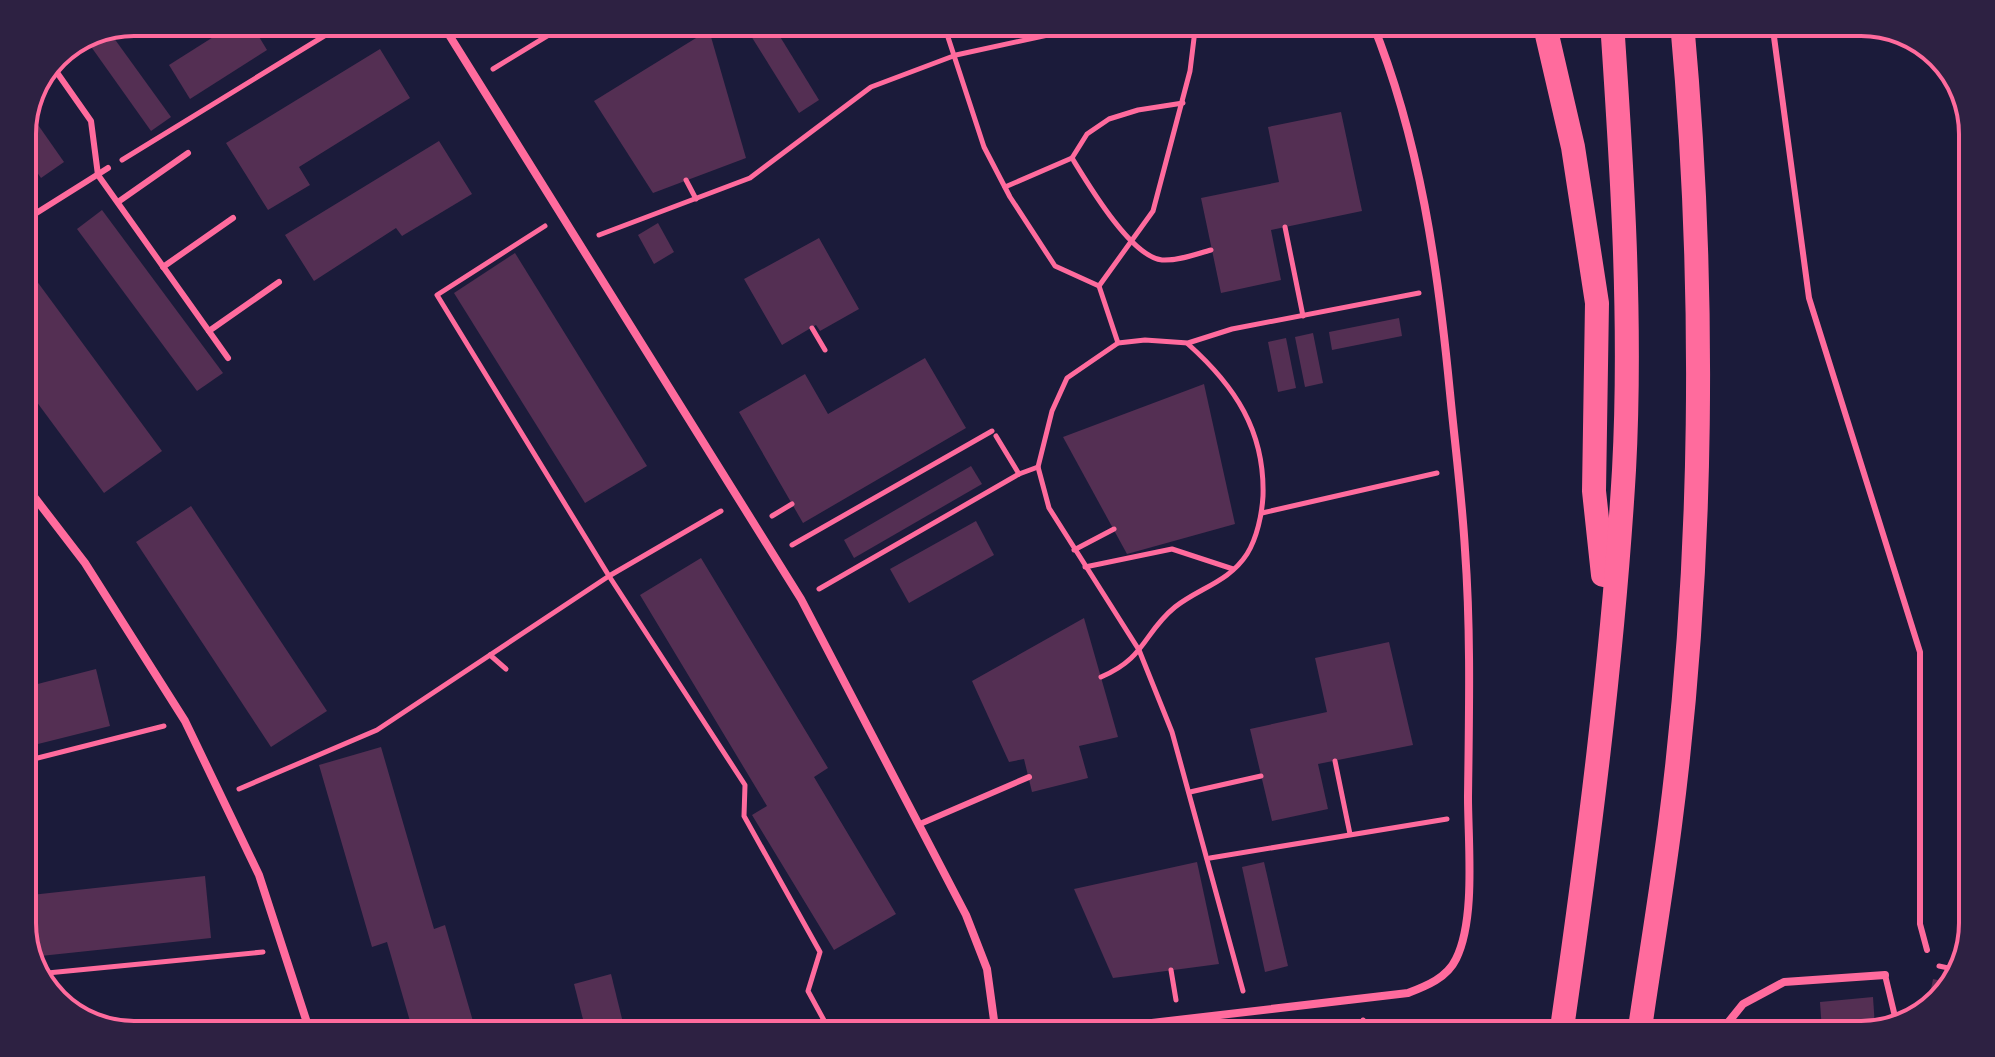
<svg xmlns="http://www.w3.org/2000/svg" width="1995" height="1057" font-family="'Noto Sans',sans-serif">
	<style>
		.building { fill: #542f53 }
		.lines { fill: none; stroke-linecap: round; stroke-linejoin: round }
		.path { stroke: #ff6b9d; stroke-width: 5 }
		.service { stroke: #ff6b9d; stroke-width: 6 }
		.minor { stroke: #ff6b9d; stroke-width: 8 }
		.motorway { stroke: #ff6b9d; stroke-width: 24 }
		.rim { fill: none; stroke: #ff6b9d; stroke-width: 4 }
	</style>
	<rect width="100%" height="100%" fill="#1b1b3a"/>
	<g class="building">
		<path d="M237,22H250L267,50L190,99L169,65Z"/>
		<path d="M771,22L819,100L799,113L743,23Z"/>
		<path d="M709,30L746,158L653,193L594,101Z"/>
		<path d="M111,34L171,117L151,131L92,48Z"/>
		<path d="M380,49L410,98L299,167L310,185L268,210L226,143Z"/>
		<path d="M29,112L64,162L41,178L22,151V128Z"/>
		<path d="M1341,112L1362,211L1271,230L1281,280L1221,293L1201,198L1279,182L1268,127Z"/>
		<path d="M439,141L472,194L402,236L396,228L314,281L285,235Z"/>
		<path d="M102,210L223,373L197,391L77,229Z"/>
		<path d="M658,223L674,252L654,264L638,235Z"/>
		<path d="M819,238L859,309L820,331L816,325L782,345L744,279Z"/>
		<path d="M515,253L647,466L585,503L454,293Z"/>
		<path d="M22,261L162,451L104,493L22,382Z"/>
		<path d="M1399,318L1402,336L1332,350L1329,332Z"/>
		<path d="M1313,333L1323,383L1305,387L1295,337Z"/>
		<path d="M1286,338L1296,388L1278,392L1268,342Z"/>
		<path d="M925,358L966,428L803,523L739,412L805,374L828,414Z"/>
		<path d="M1204,384L1235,524L1127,554L1063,437Z"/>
		<path d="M971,466L982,484L854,558L844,540Z"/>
		<path d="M191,506L327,711L271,747L136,542Z"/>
		<path d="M976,521L994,555L909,603L890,569Z"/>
		<path d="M701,558L828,768L814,777L896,914L834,950L752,815L767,806L640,595Z"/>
		<path d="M1084,618L1118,737L1079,746L1088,778L1032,792L1024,759L1009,762L972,681Z"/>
		<path d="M1389,642L1413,745L1318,764L1328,809L1272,821L1250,729L1327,712L1315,658Z"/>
		<path d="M96,669L110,726L22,748V688Z"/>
		<path d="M381,747L434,929L445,925L477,1035H414L387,942L372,947L319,765Z"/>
		<path d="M1197,862L1219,964L1113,978L1074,889Z"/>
		<path d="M1264,862L1288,966L1265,972L1242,867Z"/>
		<path d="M205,876L211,938L31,957L22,930V896Z"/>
		<path d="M611,974L626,1035H587L574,984Z"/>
		<path d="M1933,979L1952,983L1927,1009Z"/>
		<path d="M1873,997L1875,1027L1822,1031L1820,1002Z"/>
	</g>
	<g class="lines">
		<g class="path">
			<path d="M943,22L984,147L1010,197L1055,266L1099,286L1118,343"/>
			<path d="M493,69L570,22"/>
			<path d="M1072,158C1088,184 1131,257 1162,260C1178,261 1196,254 1211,250"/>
			<path d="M122,160L347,22"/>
			<path d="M686,180L696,199"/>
			<path d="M1005,187L1072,158L1087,134L1109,119L1138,110L1183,103"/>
			<path d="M545,226L437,295L609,576L745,785L744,816L820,952L808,991L832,1035"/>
			<path d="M1285,227L1303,316"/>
			<path d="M599,235L750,178L871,87L956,55L1108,22"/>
			<path d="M1099,286L1153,211L1190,71L1196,22"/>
			<path d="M812,328L825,350"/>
			<path d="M996,436L1019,474"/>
			<path d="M1262,513L1437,473"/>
			<path d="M772,516L792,504"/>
			<path d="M792,545L992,431"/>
			<path d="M1074,550L1114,529"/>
			<path d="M1085,567L1172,549L1233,569"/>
			<path d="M819,589L1019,474L1038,467"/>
			<path d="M490,655L506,669"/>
			<path d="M1101,677C1146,658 1143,633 1175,607C1199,588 1229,582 1247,554C1257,538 1262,514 1263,496C1265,431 1235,386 1188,344"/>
			<path d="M1335,761L1350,834"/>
			<path d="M22,762L164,726"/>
			<path d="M239,789L377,730L609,576L721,511"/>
			<path d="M1190,792L1261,776"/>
			<path d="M1210,858L1447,819"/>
			<path d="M1939,966L1962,971"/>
			<path d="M1171,970L1176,1000"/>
			<path d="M37,974L263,952"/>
			<path d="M1243,991L1172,732L1139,650L1049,508L1038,467L1052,411L1067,378L1118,343L1145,340L1188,343L1232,329L1419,293"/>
			<path d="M1359,1035L1363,1020"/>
		</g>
		<g class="service">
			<path d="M1772,22L1809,298L1920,652V924L1927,950"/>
			<path d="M51,64L91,121L98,175L228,358"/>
			<path d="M118,202L188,153"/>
			<path d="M22,222L108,168"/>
			<path d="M163,267L233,218"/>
			<path d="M209,331L279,282"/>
			<path d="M920,824L1029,777"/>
			<path d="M1885,975L1897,1025"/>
		</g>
		<g class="minor">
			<path d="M441,22L801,599L966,915L987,969L996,1035"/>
			<path d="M22,481L85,563L185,721L259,875L311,1035"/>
			<path d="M1049,1035L1408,993C1426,986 1447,978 1456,959C1476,919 1468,843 1468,797C1469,715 1471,632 1465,550C1462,498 1455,445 1450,393C1438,268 1420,140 1372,22"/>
			<path d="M1718,1035L1743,1004L1784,982L1885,975"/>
		</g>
		<g class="motorway">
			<path d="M1544,22L1573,147L1597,303L1594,491L1603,575"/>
			<path d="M1561,1035C1588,849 1613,657 1624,470C1632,322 1622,169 1612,22"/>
			<path d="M1639,1035C1649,965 1661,895 1670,825C1704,564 1706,284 1682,22"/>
		</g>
	</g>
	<path d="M0 0H1995V1057H0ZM134 36H1861A98 98 0 0 1 1959 134V923A98 98 0 0 1 1861 1021H134A98 98 0 0 1 36 923V134A98 98 0 0 1 134 36Z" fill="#2d2142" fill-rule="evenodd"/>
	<path class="rim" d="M134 36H1861A98 98 0 0 1 1959 134V923A98 98 0 0 1 1861 1021H134A98 98 0 0 1 36 923V134A98 98 0 0 1 134 36Z"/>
</svg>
